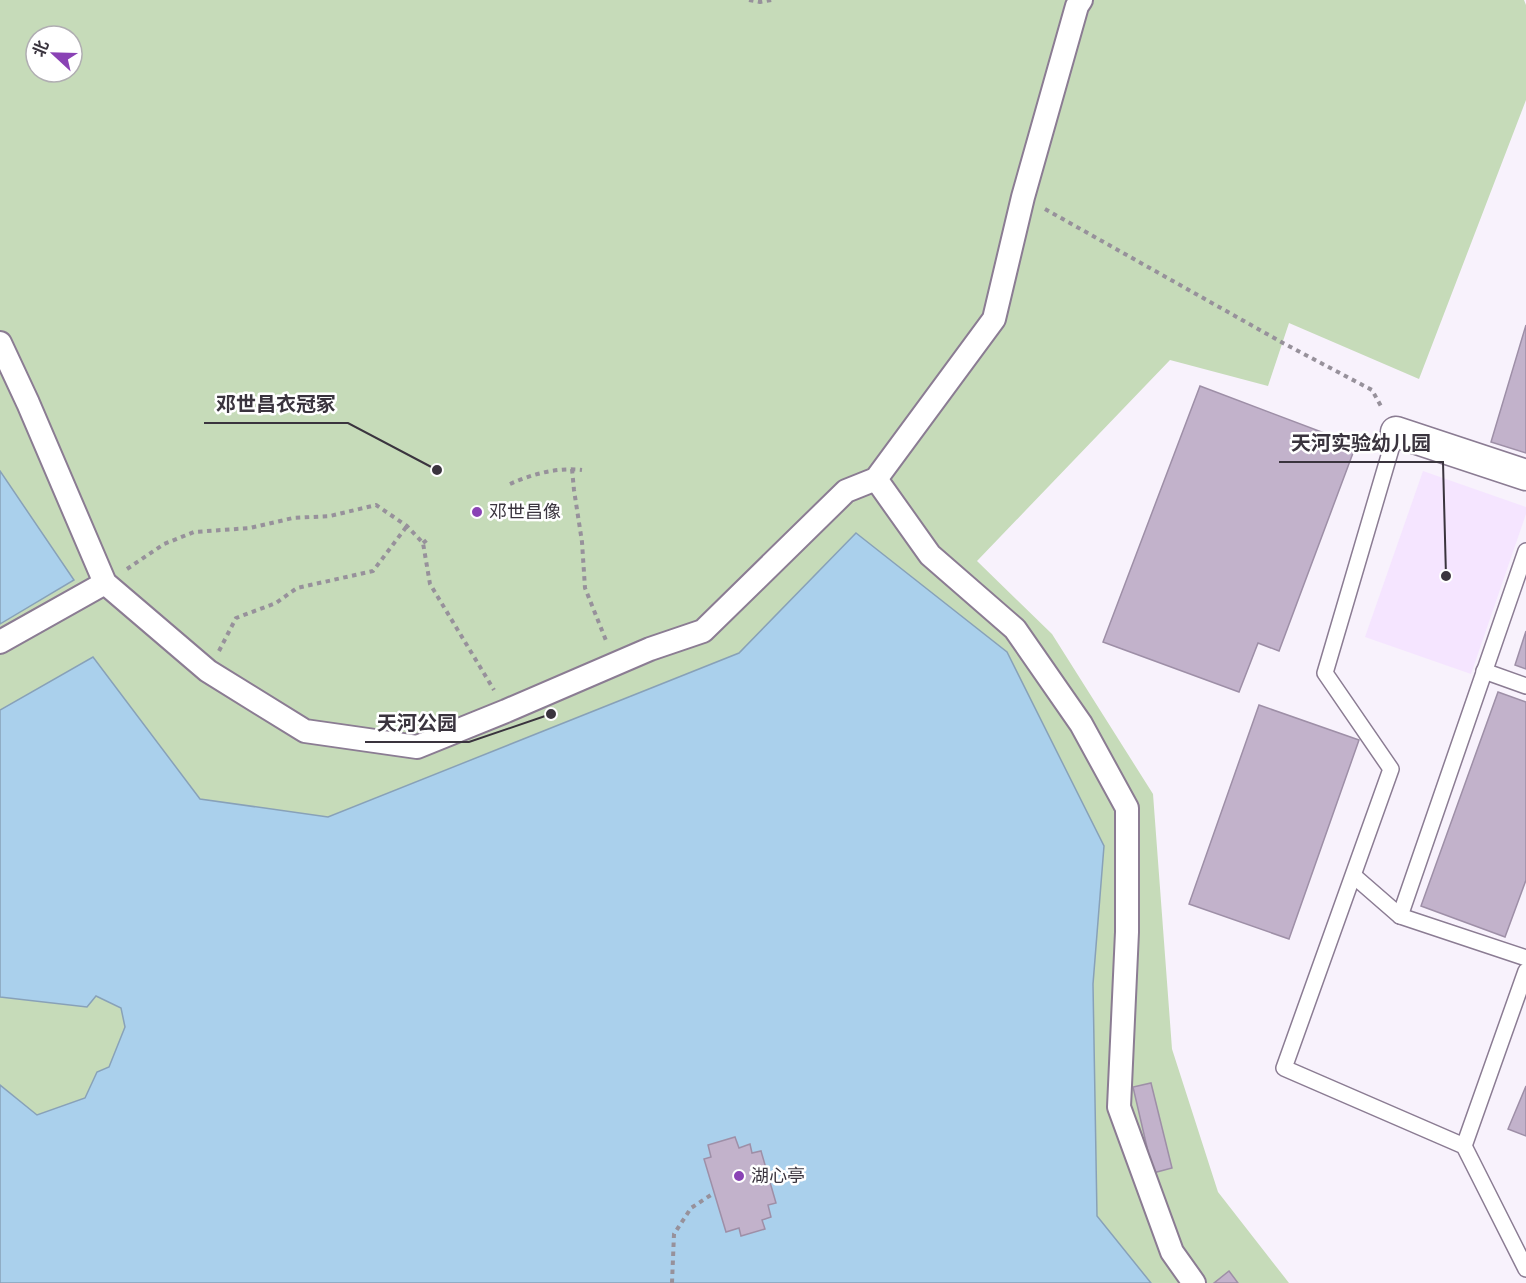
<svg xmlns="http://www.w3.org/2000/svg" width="1526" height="1283" font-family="Quicksand,'Noto Sans SC',sans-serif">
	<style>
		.built { fill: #f5e5ff }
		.green { fill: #c6dbb9; fill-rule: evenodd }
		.water { fill: #aad0ec; stroke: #88a1b8; stroke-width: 1.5 }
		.building { fill: #c2b2cb; stroke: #9e8fa7; stroke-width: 1.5 }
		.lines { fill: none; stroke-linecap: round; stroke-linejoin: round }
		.service-casing { stroke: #8b7c93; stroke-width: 18 }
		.pedestrian-casing { stroke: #8b7c93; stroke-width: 26 }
		.minor-casing { stroke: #8b7c93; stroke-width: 33 }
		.path { stroke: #97919b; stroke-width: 4; stroke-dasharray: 4.5 4.5; stroke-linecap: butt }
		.service { stroke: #fff; stroke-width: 15 }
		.pedestrian { stroke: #fff; stroke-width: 22 }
		.minor { stroke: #fff; stroke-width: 30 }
		.poi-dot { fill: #8a42b5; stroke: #fff; stroke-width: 2 }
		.labels { text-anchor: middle; stroke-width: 5; stroke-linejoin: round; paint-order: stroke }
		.poi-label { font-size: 18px; fill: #3a343e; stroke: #fff; text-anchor: start }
		.leader { fill: none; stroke: #3a343e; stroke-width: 2 }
		.callout-dot { fill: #3a343e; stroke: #fff; stroke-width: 2 }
		.callout-label { font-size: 20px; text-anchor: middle; font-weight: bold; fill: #3a343e; stroke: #fff; stroke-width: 5; stroke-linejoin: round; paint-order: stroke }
	</style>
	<rect width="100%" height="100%" fill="#f8f2fc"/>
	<path class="built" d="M1423,471L1526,507V514L1471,674L1365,637Z"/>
	<path class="green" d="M0,0H1524L1526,5V100L1419,379L1289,323L1268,386L1170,360L977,561L1052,634L1153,794L1172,1049L1218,1192L1289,1283H0ZM36,36H72V72H36Z"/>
	<g class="water">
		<path d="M0,471L74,580L0,624Z"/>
		<path d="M856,533L1007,652L1104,846L1093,984L1097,1216L1151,1283H0V1085L37,1115L85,1098L97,1072L109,1067L125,1027L121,1008L96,996L87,1007L0,997V710L93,657L200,799L328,817L739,653Z"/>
	</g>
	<g class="building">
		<path d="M1526,325V453L1491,442Z"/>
		<path d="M1200,386L1356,445L1279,651L1258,643L1239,692L1103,642Z"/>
		<path d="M1526,631V669L1515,665Z"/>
		<path d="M1498,692L1526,702V880L1505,937L1421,906Z"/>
		<path d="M1259,705L1359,740L1289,939L1189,904Z"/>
		<path d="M1151,1083L1172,1168L1153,1173L1133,1087Z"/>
		<path d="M1526,1086V1136L1508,1129Z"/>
		<path d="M735,1137L739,1148L750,1144L752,1153L761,1151L776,1203L768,1205L771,1217L762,1220L765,1229L741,1236L739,1228L726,1232L704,1159L711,1157L708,1145Z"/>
		<path d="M1229,1271L1238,1283H1214Z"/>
	</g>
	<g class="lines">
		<defs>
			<g id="service">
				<path d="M1396,432L1325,673L1391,769L1284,1068L1464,1146L1526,1269"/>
				<path d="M1484,671L1526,686"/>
				<path d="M1354,876L1400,916L1526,958"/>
				<path d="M1400,916L1526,551"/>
				<path d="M1464,1146L1526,971"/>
			</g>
			<g id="pedestrian">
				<path d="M0,343L28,403L105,583L208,671L305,731L417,747L506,711L650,649L703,631L846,491L876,479L994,319L1023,197L1077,6L1081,0"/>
				<path d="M876,479L930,555L1015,629L1081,724L1127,808V932L1119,1107L1172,1252L1194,1283"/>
				<path d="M0,642L105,583"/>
			</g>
			<path id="minor" d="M1396,432L1526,475"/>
		</defs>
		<use href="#service" class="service-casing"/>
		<use href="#pedestrian" class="pedestrian-casing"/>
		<use href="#minor" class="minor-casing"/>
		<g class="path">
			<path d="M749,0L760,2L772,0"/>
			<path d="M1045,209L1283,343L1372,390L1382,408"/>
			<path d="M572,469L574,490L582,542L585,588L607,643"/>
			<path d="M510,484C532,474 558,467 582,470"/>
			<path d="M423,543L428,539"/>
			<path d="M127,569L164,544L194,532L250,528L293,518L330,516L376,505L407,526L423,543L430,584L494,690"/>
			<path d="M219,651L236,618L276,603L297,588L373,571L407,526"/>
			<path d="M672,1283L674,1234L691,1208L714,1193"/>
		</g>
		<use href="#service" class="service"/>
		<use href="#pedestrian" class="pedestrian"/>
		<use href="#minor" class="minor"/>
	</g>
	<g class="poi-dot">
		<circle cx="477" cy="512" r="6"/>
		<circle cx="739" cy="1176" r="6"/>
	</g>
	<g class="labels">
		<g class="poi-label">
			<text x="489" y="518">邓世昌像</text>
			<text x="751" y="1182">湖心亭</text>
		</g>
	</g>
	<path class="leader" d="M437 470L348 423H204M1446 576L1443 462H1279M551 714L469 742H365"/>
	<g class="callout-dot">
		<circle cx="437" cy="470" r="6"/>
		<circle cx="1446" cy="576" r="6"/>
		<circle cx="551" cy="714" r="6"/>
	</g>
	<g class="callout-label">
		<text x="276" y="411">邓世昌衣冠冢</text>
		<text x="1361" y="450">天河实验幼儿园</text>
		<text x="417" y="730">天河公园</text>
	</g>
	<g transform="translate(54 54) rotate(292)"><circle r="28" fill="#ffffff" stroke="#b0aeb2" stroke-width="1.5"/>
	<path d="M0-4.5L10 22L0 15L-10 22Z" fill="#8a42b5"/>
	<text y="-9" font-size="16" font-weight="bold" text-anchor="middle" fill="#3a343e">北</text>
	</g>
</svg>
